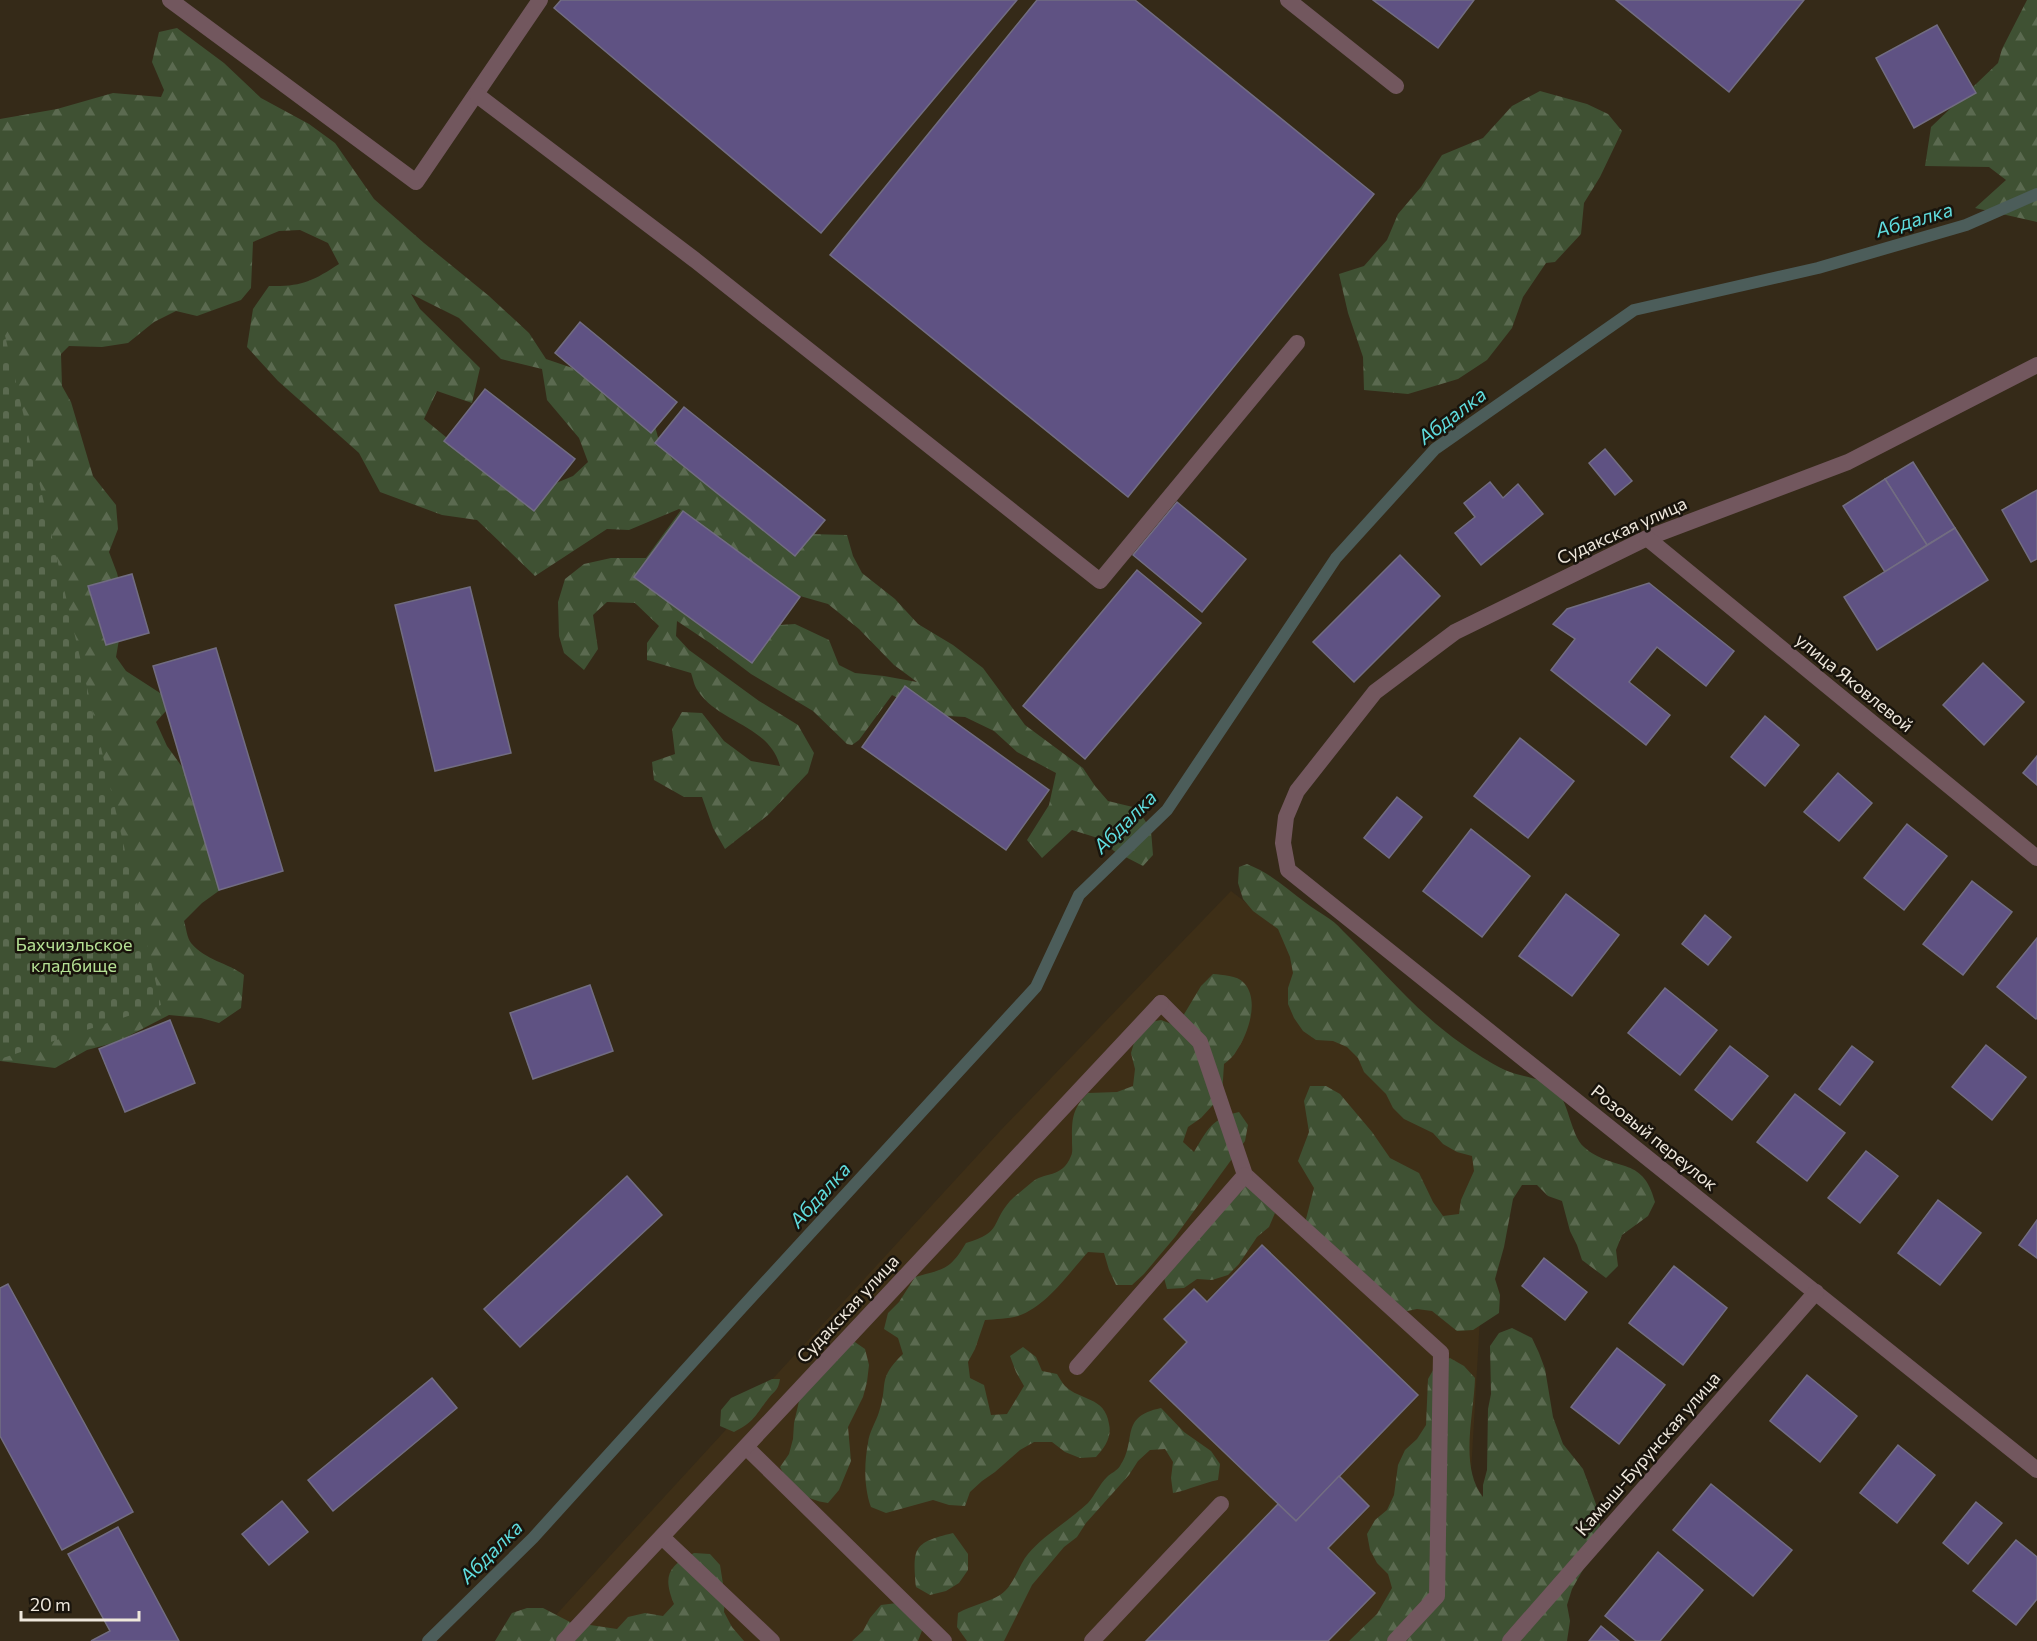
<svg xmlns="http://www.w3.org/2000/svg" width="2037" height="1641" font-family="Commissioner,sans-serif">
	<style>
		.built { fill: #3e2f17 }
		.forest { fill: url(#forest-firs); fill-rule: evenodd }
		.cemetery { fill: url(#cemetery-stones) }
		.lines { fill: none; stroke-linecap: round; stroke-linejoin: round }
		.stream { stroke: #4c5d5a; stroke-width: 12 }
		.building { fill: #5f5283; stroke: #726d82; stroke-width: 1.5 }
		.service { stroke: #72575e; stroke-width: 16 }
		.minor { stroke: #72575e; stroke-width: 16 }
		.labels { text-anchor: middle; stroke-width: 5; stroke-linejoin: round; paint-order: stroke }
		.street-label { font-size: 18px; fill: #eee7dc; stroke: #19140c }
		.park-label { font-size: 18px; fill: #b5e094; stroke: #19140c }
		.water-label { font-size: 20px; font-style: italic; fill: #5fdcde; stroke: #19140c }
	</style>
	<defs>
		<pattern id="forest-firs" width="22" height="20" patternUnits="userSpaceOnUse" patternTransform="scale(1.5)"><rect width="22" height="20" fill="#3f5133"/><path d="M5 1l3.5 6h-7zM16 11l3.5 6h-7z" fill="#5b6a50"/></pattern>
		<pattern id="cemetery-stones" width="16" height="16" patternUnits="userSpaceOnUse" patternTransform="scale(1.5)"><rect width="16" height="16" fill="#3f5133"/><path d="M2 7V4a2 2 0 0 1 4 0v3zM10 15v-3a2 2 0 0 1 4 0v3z" fill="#5b6a50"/></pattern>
	</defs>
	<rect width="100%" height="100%" fill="#352a18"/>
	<path class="built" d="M1231,891L1493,1093L1463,1612L1437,1641H532L1001,1130Z"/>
	<g class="forest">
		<path d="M2027,0H2037V222L1975,208L2006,180L1989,167L1925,166L1931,127L1998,63L2002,49Z"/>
		<path d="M177,28L224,63L261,98L309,124L335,143L374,199L424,243L489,296L529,333L546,359L596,376L650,408L659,441L809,534L847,535L853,556L862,573L895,599L918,624L953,645L983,668L1025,725L1083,768L1095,786L1108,801L1137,808L1151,830L1153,855L1143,866L1114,851L1101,839L1072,830L1042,858L1027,840L1049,805L1056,773L1017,752L994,731L965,717L931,715L892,695L859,740L852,745L847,744L813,711L751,674L710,643L677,621L676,636L689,650L759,701L798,725L814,753L808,773L768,815L725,849L713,828L702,797H684L654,780L652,762L675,754L672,729L682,712L702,713L724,741L751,761L780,766C769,725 719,723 698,691C694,686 693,678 691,673L647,660V643L659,626L635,603L607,602L593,615L598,649L584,670L564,653L559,636L558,602L565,579L584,564L611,558H646L681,510L679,509L629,530L607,529L535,576L477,520L442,515L380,492L359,453L278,381L247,347L253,309L269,286C301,287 313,281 339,264L328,243L300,230L279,231L253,242L251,288L241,300L197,316L176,311L154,322L128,343L102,347L69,346L61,354L62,386L71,402L93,476L116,505L118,529L109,552L117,573L125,605L116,657L126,671L174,702L156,722L167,746L188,775L234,880L202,903L184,921C186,927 187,938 191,943C205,960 228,963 244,975L241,1008L219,1023L201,1018L169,1015L117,1042L87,1050L55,1068L0,1061V119L57,109L113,93L161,97L164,90L152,62L159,32ZM411,294L459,318L501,359L542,369L547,400L579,438L588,462L573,476L549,486L486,470L424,419L437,391L472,403L480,368L420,309ZM800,596L828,604L859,629L894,665L917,682L884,676L855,673L839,665L829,640L795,624L780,625Z"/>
		<path d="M1540,91L1587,104L1608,114L1622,131L1600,177L1584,203L1581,234L1555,262L1546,263L1523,297L1512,328L1487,360L1458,379L1408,394L1364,390L1363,357L1348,313L1339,274L1364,266L1387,240L1398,214L1421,187L1442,155L1483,138L1512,106Z"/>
		<path d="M1247,864C1270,873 1286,888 1306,903C1320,914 1331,917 1343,931C1382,969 1417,1013 1462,1044C1475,1053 1490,1063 1505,1070C1517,1076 1544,1079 1553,1086C1569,1099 1570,1135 1584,1147C1613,1173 1643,1154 1655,1202L1648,1216L1622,1235L1616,1250L1618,1266L1606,1278L1582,1260L1577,1245L1570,1231L1562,1201L1548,1196L1537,1185H1522L1513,1199L1504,1247L1495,1279L1500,1295L1499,1313L1473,1330L1457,1331L1432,1311L1417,1309L1402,1312L1308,1234L1306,1219L1314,1188L1298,1161L1309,1132L1304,1101L1310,1086H1326L1340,1094L1372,1132L1390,1158L1419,1173L1433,1202L1443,1216L1459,1214L1461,1200L1474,1171L1472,1156L1457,1152L1443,1144L1433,1133L1404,1119L1393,1108L1386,1094L1364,1072L1358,1058L1347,1047L1333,1041L1316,1040L1303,1031L1294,1018L1288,1004V988L1293,973L1290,957L1278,929L1253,911L1243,899L1238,883L1239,867Z"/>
		<path d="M1213,974C1222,975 1237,975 1244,983C1260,1000 1248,1034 1237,1050C1234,1056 1229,1060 1224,1064L1222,1095L1201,1118L1188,1127L1183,1142L1194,1152C1208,1129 1211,1119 1239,1112L1248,1125L1245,1141L1175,1237L1144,1274L1132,1285H1116L1109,1270L1104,1253L1088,1252C1068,1274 1047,1306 1018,1316C1008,1319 995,1319 985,1320L975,1349L968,1362L970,1378L984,1385L991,1415L1007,1414L1024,1386L1016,1372L1010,1356L1023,1347L1036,1357L1042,1371L1057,1374C1059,1377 1062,1383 1065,1386C1080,1401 1105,1396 1109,1424C1112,1437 1105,1447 1096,1457L1080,1458L1065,1452L1052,1442H1034L1020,1450L995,1472L982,1481L970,1492L965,1506L949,1505L933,1500L886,1513L871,1507C864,1488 864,1464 868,1443C869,1432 876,1422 879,1412C889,1383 876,1380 903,1354L898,1338L884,1329L888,1313L899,1302L915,1277C944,1269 950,1270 966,1243C1003,1232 990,1224 1010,1201C1016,1195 1024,1189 1031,1183C1044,1171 1062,1179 1071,1156C1073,1152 1072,1147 1072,1143C1072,1120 1071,1110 1088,1093L1117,1092L1133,1086L1135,1069L1131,1053L1136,1036L1145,1023L1161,1020L1177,1026L1201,986Z"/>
		<path d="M1237,1175L1275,1213L1269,1227L1257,1237L1239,1264L1228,1275L1212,1280L1197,1279L1184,1288L1167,1289L1163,1274Z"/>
		<path d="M1512,1328L1532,1338L1539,1353L1545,1369L1553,1417L1563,1444L1583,1469L1600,1515V1531L1588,1561L1572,1589L1567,1605L1570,1621L1567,1641H1349L1377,1614L1392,1588L1388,1574L1377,1563L1370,1550L1367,1534L1375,1520L1387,1510L1394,1495L1398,1465L1405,1450L1417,1439L1426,1425L1428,1379L1436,1365L1450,1358L1464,1366L1475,1378C1474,1416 1459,1466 1483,1497V1485L1487,1470L1488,1409L1491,1394L1490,1346L1499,1333Z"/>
		<path d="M852,1340L865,1349L869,1365L867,1382L863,1397L848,1427L851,1461L839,1490L828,1503C805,1500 790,1488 780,1467L789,1454L793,1439L794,1423L804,1379L811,1365Z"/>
		<path d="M772,1379H780C778,1391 775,1390 768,1399C755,1416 754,1422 734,1432L720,1426L721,1410L731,1398Z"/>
		<path d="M1161,1408L1184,1432L1211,1451L1220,1464L1218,1480C1202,1483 1189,1490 1173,1493L1171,1478L1173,1462L1165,1449L1150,1450L1138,1461L1129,1475L1086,1523L1077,1537L1064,1547L1032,1585L1004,1641H967L957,1627L958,1613C972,1605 987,1603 1000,1595C1014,1586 1018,1566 1028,1554C1045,1534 1069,1521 1088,1503C1095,1495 1099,1485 1107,1477C1111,1473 1117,1471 1120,1466C1138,1440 1118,1417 1161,1408Z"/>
		<path d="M953,1533L968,1554V1570L959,1583L946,1591L930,1595L916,1587C913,1548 912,1543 953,1533Z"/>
		<path d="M694,1553L710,1554L720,1565L725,1596L724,1612L732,1627L744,1641H495L512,1613L527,1608H543L570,1622L617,1629L628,1617L645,1613L663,1616L674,1604C663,1577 667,1566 694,1553Z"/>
		<path d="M897,1603L923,1628L918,1641H852L863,1631L870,1618L881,1605Z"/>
	</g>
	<path class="cemetery" d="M0,314L161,1005L0,1059Z"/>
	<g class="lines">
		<path class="stream" d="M428,1641L533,1538L736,1314L1036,987L1079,895L1167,810L1336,558L1435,449L1634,310L1818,268L1966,225L2037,194"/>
	</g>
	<g class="building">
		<path d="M561,0H1017L821,233L554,8Z"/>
		<path d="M1037,0H1135L1374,194L1128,497L830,255Z"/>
		<path d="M1373,0H1474L1438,48Z"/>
		<path d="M1616,0H1804L1729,92Z"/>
		<path d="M1937,25L1976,93L1914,128L1876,58Z"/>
		<path d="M580,322L677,402L651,433L555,353Z"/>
		<path d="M485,389L575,459L534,511L444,441Z"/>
		<path d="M684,407L825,520L795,556L655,443Z"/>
		<path d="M1605,449L1632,481L1615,495L1589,463Z"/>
		<path d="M1913,462L1955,528L1927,545L1885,479Z"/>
		<path d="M1885,479L1927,545L1885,572L1843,506Z"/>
		<path d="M1490,482L1503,498L1518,484L1543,514L1481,565L1455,533L1475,517L1464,503Z"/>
		<path d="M2037,490V559L2031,562L2002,510Z"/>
		<path d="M1177,502L1246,559L1202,612L1133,555Z"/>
		<path d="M683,511L800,597L752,663L634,577Z"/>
		<path d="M1955,528L1988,580L1877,650L1844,597Z"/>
		<path d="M1400,555L1440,596L1354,682L1313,642Z"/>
		<path d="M1137,570L1201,623L1085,759L1023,706Z"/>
		<path d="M132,574L149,633L106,645L88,586Z"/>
		<path d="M1649,583L1734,651L1706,686L1657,647L1629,682L1670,715L1646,745L1551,670L1575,639L1553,624L1567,609Z"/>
		<path d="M470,587L511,753L435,771L395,605Z"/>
		<path d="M216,648L283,871L219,890L153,666Z"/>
		<path d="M1983,663L2024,702L1984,745L1943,705Z"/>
		<path d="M905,686L1049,790L1006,850L862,747Z"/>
		<path d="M1765,716L1799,745L1765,786L1731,757Z"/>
		<path d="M1520,738L1574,781L1528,838L1474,796Z"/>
		<path d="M2037,756V785L2023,773Z"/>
		<path d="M1838,773L1872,803L1839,841L1804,812Z"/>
		<path d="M1397,797L1422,817L1389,858L1364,838Z"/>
		<path d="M1907,824L1947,856L1904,910L1864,878Z"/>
		<path d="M1471,829L1530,876L1482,937L1423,891Z"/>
		<path d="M1972,881L2012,912L1963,975L1923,944Z"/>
		<path d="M1566,894L1619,935L1572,996L1519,956Z"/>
		<path d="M1705,915L1731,937L1708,965L1682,944Z"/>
		<path d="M2037,938V1018L2036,1019L1997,987Z"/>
		<path d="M590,985L613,1051L533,1079L510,1013Z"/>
		<path d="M1665,988L1717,1030L1680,1075L1628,1033Z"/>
		<path d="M170,1020L195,1083L125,1112L99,1049Z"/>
		<path d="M1986,1045L2026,1077L1992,1120L1952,1087Z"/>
		<path d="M1730,1046L1768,1076L1732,1120L1695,1090Z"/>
		<path d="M1852,1046L1873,1062L1840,1105L1819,1089Z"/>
		<path d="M1795,1094L1845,1133L1807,1181L1757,1142Z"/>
		<path d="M1866,1151L1898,1176L1860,1223L1828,1198Z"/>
		<path d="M627,1176L662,1215L520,1347L484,1309Z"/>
		<path d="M1938,1200L1981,1233L1940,1285L1898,1253Z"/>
		<path d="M2037,1220V1258L2019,1245Z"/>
		<path d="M1262,1245L1418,1395L1296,1521L1150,1381L1187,1342L1164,1319L1194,1289L1207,1302Z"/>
		<path d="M1544,1258L1587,1292L1565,1320L1522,1286Z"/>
		<path d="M1674,1266L1727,1308L1683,1365L1629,1323Z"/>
		<path d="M8,1284L133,1512L62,1550L0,1436V1288Z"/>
		<path d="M1617,1348L1665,1385L1619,1444L1571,1407Z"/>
		<path d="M1807,1375L1857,1416L1820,1462L1770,1421Z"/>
		<path d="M432,1378L457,1408L333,1511L308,1480Z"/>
		<path d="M1898,1445L1935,1475L1897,1523L1860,1493Z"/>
		<path d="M1339,1476L1369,1506L1328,1548L1375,1593L1328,1641H1146L1278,1504L1296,1521Z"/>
		<path d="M1711,1484L1792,1550L1753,1596L1673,1530Z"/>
		<path d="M282,1501L308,1532L269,1565L242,1534Z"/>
		<path d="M1976,1502L2002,1523L1968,1564L1943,1543Z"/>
		<path d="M118,1527L179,1641H91L110,1631L68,1554Z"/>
		<path d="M2016,1540L2037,1557V1599L2016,1625L1973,1591Z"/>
		<path d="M1658,1552L1703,1590L1660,1641H1636L1605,1616Z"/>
		<path d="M1601,1626L1619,1641H1589Z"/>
	</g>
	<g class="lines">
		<g class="service">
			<path d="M170,0L416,182L540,0"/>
			<path d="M1288,0L1396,86"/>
			<path d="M477,95L695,260L1100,581L1297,343"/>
			<path d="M1161,1003L1200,1042L1245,1175L1441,1353L1437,1596L1395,1641"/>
			<path d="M1077,1367L1245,1175"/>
			<path d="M746,1447L944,1641"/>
			<path d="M662,1537L772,1641"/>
			<path d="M1092,1641L1221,1504"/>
		</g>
		<g class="minor">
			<path d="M2037,365L1848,462L1647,538L1455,632L1375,692L1297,791L1286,817L1283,843L1288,870L2037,1470"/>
			<path d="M1647,538L2037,858"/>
			<path d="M564,1641L1161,1003"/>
			<path d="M1510,1641L1816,1292"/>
		</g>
	</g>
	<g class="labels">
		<g class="street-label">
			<text transform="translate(1622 531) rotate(-24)" y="6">Судакская улица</text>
			<text transform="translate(1854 683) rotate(39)" y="6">улица Яковлевой</text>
			<text transform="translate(1654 1138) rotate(39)" y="6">Розовый переулок</text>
			<text transform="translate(848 1309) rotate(-47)" y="6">Судакская улица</text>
			<text transform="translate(1648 1454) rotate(-49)" y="6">Камыш-Бурунская улица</text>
		</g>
		<g class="park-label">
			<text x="74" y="951">Бахчиэльское<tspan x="74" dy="21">кладбище</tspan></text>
		</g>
		<g class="water-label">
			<text transform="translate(1914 220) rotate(-16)" y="7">Абдалка</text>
			<text transform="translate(1452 416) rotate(-37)" y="7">Абдалка</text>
			<text transform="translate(1125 822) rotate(-45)" y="7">Абдалка</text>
			<text transform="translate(820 1195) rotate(-48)" y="7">Абдалка</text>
			<text transform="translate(491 1552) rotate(-45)" y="7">Абдалка</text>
		</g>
	</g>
	<path d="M21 1611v9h118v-9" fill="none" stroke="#eee7dc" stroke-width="3"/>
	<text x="30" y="1611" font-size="18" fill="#eee7dc" stroke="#19140c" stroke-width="4.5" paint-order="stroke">20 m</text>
</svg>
